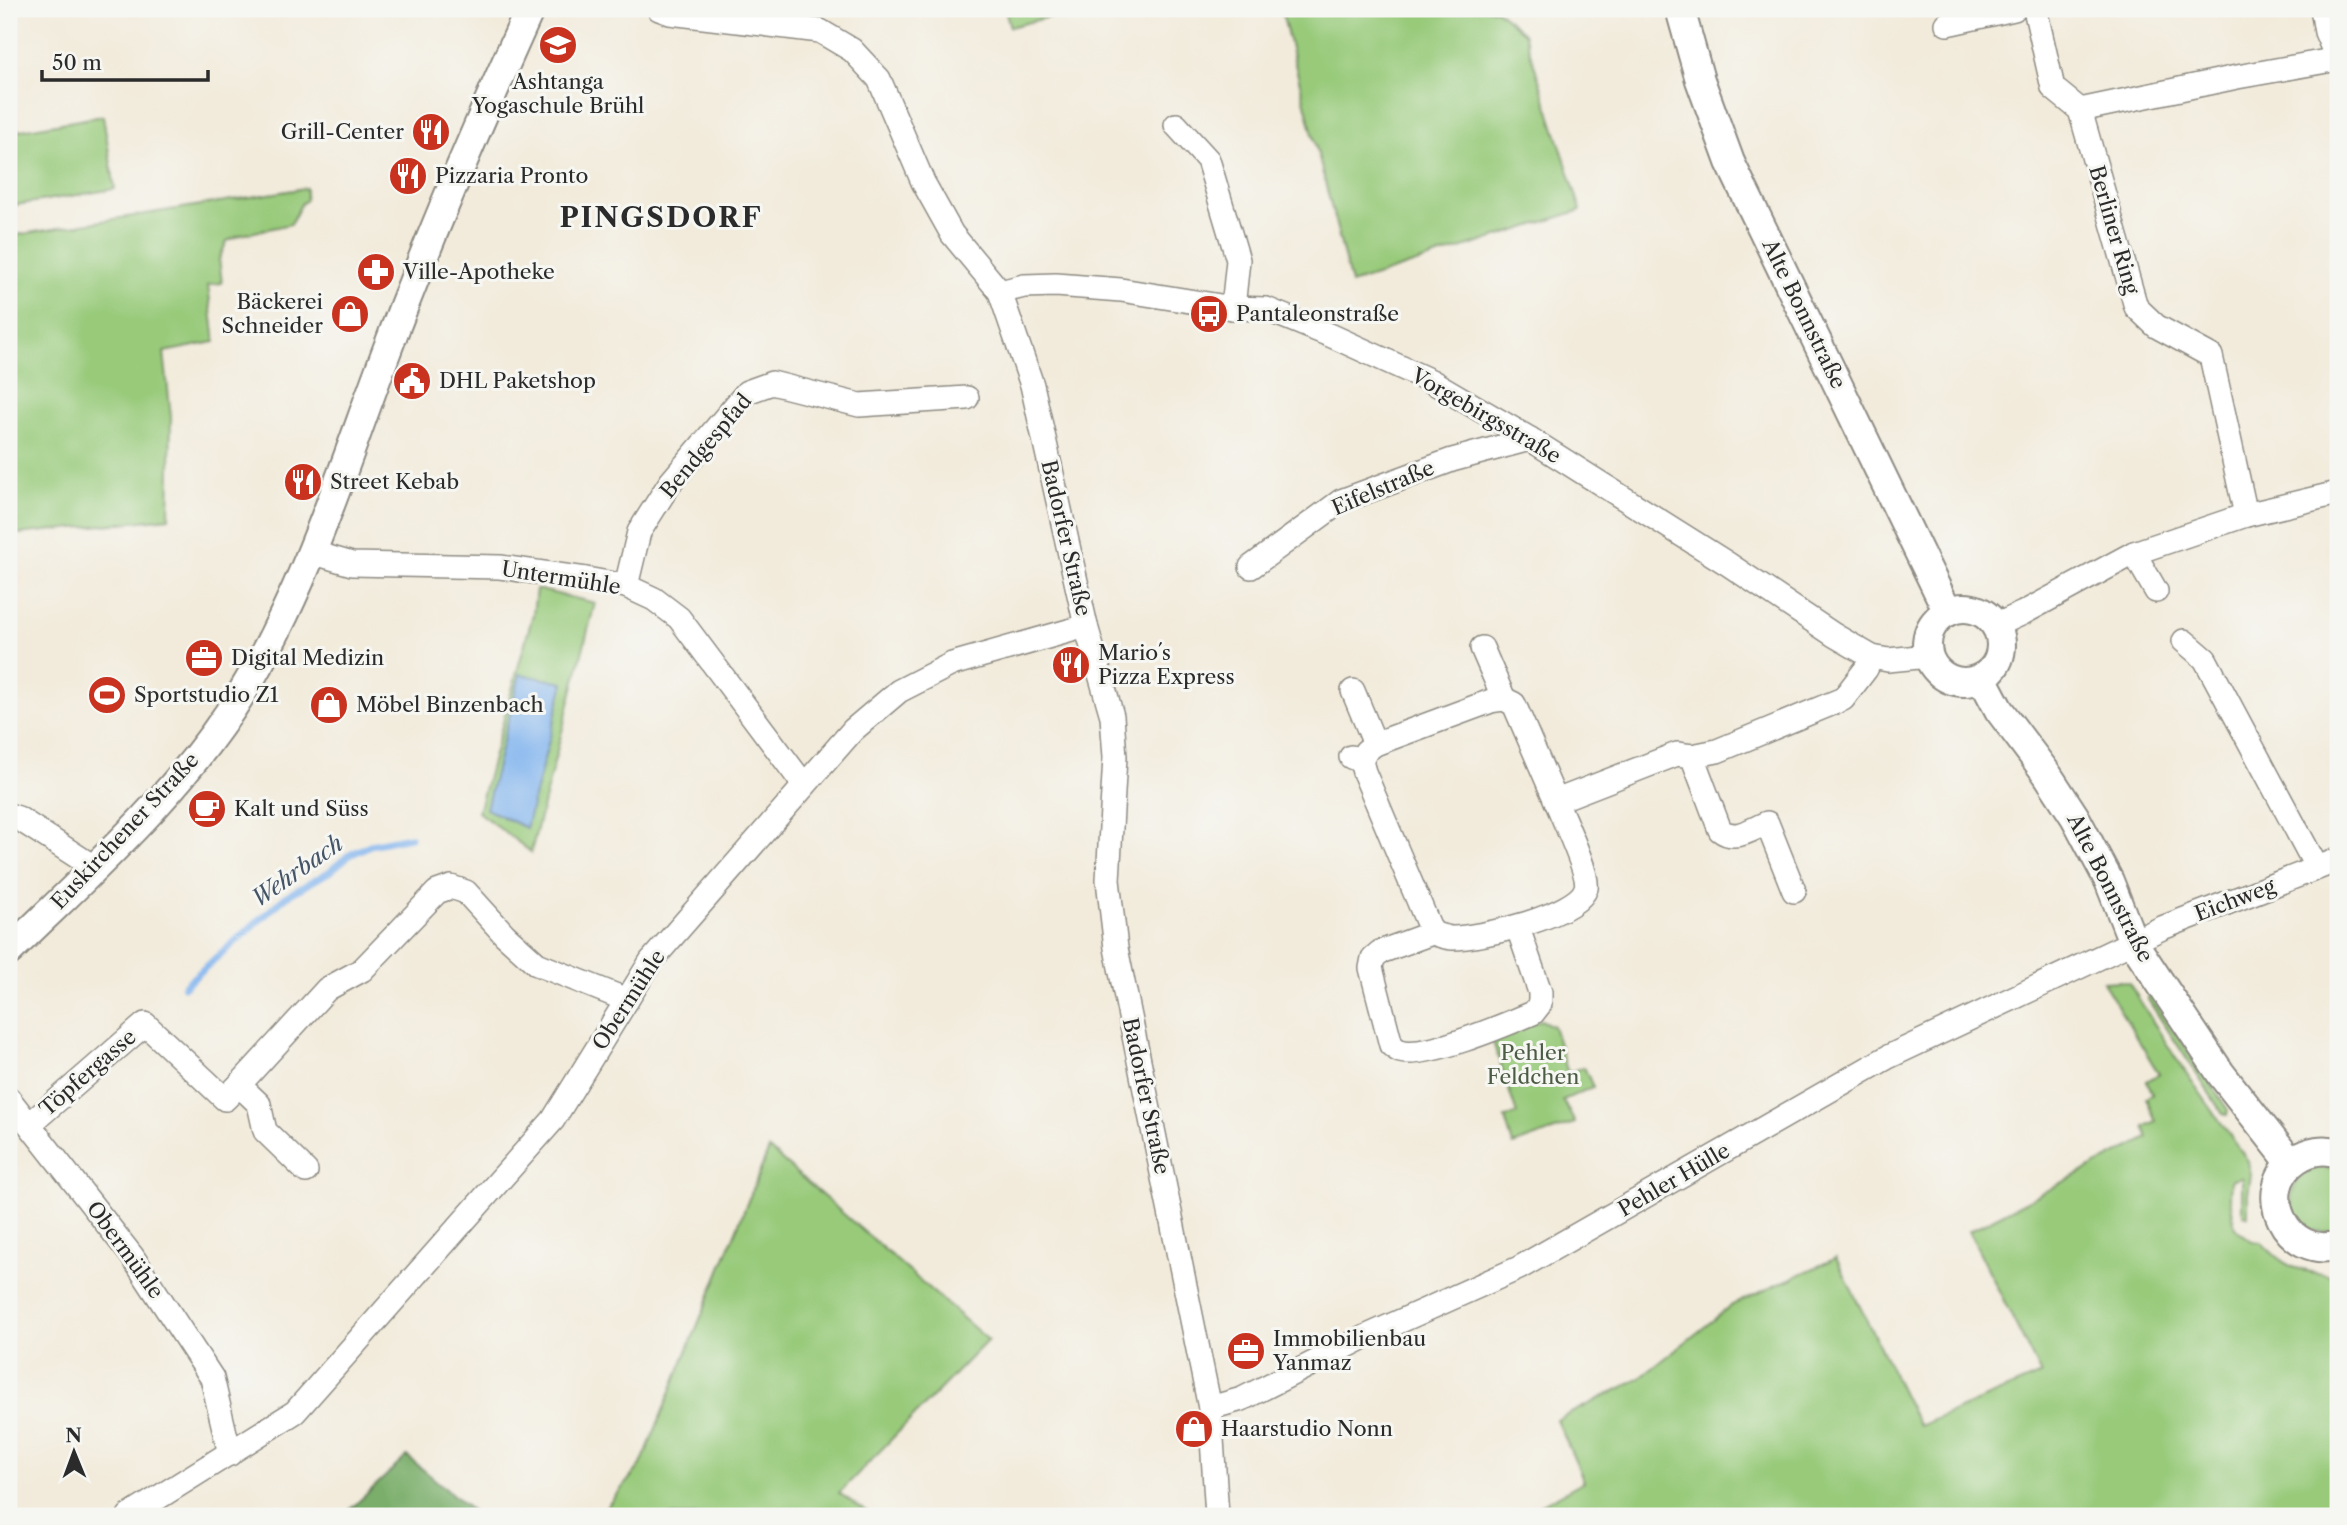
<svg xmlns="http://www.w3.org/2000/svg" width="2347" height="1525" font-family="'Libre Caslon Text',serif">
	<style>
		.green { fill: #98ca7a; stroke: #627a52; stroke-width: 2 }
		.forest { fill: #7aae6a; stroke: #526c4a; stroke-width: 2 }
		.water { fill: #81b4ee; stroke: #56708c; stroke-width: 2 }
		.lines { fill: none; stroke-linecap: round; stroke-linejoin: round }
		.stream { stroke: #81b4ee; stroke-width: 7 }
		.minor-casing { stroke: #8e8b83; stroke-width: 26 }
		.major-casing { stroke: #8e8b83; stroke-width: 32 }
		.minor { stroke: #fff; stroke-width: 23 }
		.major { stroke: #fff; stroke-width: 28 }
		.labels { text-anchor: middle; stroke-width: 6; stroke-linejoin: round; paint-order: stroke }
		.poi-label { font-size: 21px; fill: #2b2b2b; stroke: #f6f6f2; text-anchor: start }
		.street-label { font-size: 21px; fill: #2b2b2b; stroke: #f6f6f2 }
		.park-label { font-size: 21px; fill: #4c5b43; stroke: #f6f6f2 }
		.water-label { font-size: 23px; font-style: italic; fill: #455466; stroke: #f6f6f2 }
		.district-label { font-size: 28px; font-weight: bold; letter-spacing: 2px; fill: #2b2b2b; stroke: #f6f6f2 }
	</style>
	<rect width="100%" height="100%" fill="#f6f6f2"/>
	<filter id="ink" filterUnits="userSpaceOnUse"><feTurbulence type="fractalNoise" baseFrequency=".0143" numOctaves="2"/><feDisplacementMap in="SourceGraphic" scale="14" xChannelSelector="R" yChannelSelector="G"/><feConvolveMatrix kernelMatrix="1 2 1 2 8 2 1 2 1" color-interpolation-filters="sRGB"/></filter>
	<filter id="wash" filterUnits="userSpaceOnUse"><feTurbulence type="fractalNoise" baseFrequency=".00686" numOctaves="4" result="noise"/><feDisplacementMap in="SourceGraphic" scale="28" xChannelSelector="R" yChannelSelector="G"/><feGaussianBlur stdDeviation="1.57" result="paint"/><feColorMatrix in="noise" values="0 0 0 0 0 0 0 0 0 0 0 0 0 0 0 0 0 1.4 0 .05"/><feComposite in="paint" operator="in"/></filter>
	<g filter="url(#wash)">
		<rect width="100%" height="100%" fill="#f2ebdb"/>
		<g class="green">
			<path d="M1005,9H1080L1010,27Z"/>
			<path d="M1281,9H1496L1524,33L1581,210L1351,284Z"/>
			<path d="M103,116L115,189L9,206V132Z"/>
			<path d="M306,188V200L301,204L291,224L241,235L227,241L219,259L222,283L208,285L215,342L164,352L171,417L169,518L9,535V236Z"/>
			<path d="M536,589L595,603L531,852L478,812L533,614Z"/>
			<path d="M2121,981L2129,983L2175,1057L2248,1161L2251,1175L2248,1194V1216L2244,1215L2242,1210V1178L2231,1180L2230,1198L2235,1228L2252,1241L2261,1242C2290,1273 2299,1269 2338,1277V1516H1521L1584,1481L1557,1420L1639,1379L1732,1305L1836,1258L1919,1426L2041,1375L1969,1231L2148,1138L2144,1127L2156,1121L2146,1098L2153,1094L2147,1081L2159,1074L2103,982Z"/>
			<path d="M2149,992L2228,1110L2227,1115L2223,1114L2147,998Z"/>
			<path d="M1541,1020L1553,1026L1568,1073L1584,1067L1593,1087L1563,1100L1575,1123L1513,1145L1505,1118L1517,1114L1491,1036Z"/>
			<path d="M769,1149L988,1340L839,1493L873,1516H599L641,1465Z"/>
			<path d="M2323,1167L2338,1171V1228C2292,1249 2268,1176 2323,1167Z"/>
		</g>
		<path class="forest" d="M407,1456L478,1516H343Z"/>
		<path class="water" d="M520,674L564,683L526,828L486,809Z"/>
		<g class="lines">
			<path class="stream" d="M184,986L287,896L329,872L348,856L370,845L410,837"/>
		</g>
	</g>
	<g filter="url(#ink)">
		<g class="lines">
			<defs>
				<g id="minor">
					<path d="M659,9L670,13L820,31L852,50L879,79L923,182L952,234L1000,292L1032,385L1086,626L1112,716L1115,757L1108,880L1116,948L1210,1408L1217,1516"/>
					<path d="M2035,9L2053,88L2080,110L2136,307L2156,326L2211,356L2246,515"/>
					<path d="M2322,9L2326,32L2337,58"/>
					<path d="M1947,24L2014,9"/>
					<path d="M2080,110L2237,77L2338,59"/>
					<path d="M1176,125L1208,160L1238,260L1233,308"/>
					<path d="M1000,292L1024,286L1056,285L1121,290L1233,308L1266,309L1332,336L1431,381L1530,439L1728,564L1834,635L1872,657L1888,660L1929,656"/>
					<path d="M311,552L352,564L500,567L586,579L626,586L654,599L679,618L804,785"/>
					<path d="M2134,553L2156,591"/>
					<path d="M1251,567L1341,501L1452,460L1530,439"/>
					<path d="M626,586L639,532L670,483L747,392L772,383L859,405L967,398"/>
					<path d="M1995,626L2023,613L2134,553L2246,515L2338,493"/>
					<path d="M2184,641L2205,659L2317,868"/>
					<path d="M1482,648L1504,699"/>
					<path d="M1353,691L1375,744"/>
					<path d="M1692,756L1720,830C1735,842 1752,829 1767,823L1794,891"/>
					<path d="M1351,757L1361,761L1366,751L1375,744L1491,701L1504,699L1514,704L1556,801L1677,754L1692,756L1717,751L1843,699L1866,669L1872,657"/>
					<path d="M1361,761L1364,772L1432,933C1439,935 1446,938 1453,938C1480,938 1578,916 1586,888C1590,875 1562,816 1556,801"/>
					<path d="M9,815L18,818L95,868"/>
					<path d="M1432,933L1380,952L1373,958L1371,968L1391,1045C1394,1047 1397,1050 1400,1051C1425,1059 1507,1024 1533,1013L1540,1004V992L1518,928"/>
					<path d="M239,1085L327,989L362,970L437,892L451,887L466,892L505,935L537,964L627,1000"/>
					<path d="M9,1099L132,1256L212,1378L230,1454"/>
					<path d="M30,1124L145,1024L225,1099L239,1085L259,1104L265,1131L306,1171"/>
					<path d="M1210,1408L1242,1399L1365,1337L1519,1268L1888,1057L2162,928L2338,860"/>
					<path d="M129,1516L295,1412L553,1120L651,961L853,730L899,691L952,664L1086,626"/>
				</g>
				<g id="major">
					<path d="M1680,9L1700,80L1730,162L1948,612"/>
					<circle cx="1964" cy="645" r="37"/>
					<path d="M1982,678L1999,710L2047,774L2075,817L2109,881L2133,942L2221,1074L2291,1163"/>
					<path d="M9,951C92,870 182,791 243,691C306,588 342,470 384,358C428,240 478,124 530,9"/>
					<path d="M2338,1153C2324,1148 2309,1151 2297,1159C2252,1189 2287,1261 2338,1245"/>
				</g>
			</defs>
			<use href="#minor" class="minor-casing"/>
			<use href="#major" class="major-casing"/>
			<use href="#minor" class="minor"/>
			<use href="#major" class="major"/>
		</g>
	</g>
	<defs>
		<symbol id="school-disc" viewBox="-11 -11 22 22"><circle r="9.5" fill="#c8321e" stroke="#f6f6f2"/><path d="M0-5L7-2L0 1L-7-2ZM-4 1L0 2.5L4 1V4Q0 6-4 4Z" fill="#fff"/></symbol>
		<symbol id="restaurant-disc" viewBox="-11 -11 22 22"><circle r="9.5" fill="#c8321e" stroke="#f6f6f2"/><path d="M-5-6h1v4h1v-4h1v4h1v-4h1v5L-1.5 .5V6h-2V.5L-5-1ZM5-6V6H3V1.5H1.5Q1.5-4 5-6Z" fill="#fff"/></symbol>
		<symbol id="pharmacy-disc" viewBox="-11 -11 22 22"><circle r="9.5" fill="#c8321e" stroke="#f6f6f2"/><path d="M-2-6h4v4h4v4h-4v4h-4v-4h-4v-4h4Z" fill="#fff"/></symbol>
		<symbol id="shop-disc" viewBox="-11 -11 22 22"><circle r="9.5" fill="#c8321e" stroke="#f6f6f2"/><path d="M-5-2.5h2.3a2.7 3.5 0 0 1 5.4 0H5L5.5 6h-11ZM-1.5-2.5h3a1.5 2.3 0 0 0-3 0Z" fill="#fff"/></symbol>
		<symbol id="bus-disc" viewBox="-11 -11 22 22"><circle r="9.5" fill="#c8321e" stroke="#f6f6f2"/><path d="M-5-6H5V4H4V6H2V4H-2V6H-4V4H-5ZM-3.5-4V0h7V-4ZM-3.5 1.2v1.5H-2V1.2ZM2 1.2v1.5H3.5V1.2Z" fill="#fff"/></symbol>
		<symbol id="civic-disc" viewBox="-11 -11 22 22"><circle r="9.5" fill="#c8321e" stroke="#f6f6f2"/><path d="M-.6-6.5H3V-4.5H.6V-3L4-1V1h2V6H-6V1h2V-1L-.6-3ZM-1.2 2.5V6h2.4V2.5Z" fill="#fff"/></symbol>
		<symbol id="office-disc" viewBox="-11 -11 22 22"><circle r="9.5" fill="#c8321e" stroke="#f6f6f2"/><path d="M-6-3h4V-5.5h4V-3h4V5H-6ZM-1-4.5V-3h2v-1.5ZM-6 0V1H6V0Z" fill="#fff"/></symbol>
		<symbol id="stadium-disc" viewBox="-11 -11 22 22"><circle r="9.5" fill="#c8321e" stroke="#f6f6f2"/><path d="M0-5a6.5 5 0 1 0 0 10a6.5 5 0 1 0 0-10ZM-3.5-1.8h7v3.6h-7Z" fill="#fff"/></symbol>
		<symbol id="cafe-disc" viewBox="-11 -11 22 22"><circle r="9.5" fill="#c8321e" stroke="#f6f6f2"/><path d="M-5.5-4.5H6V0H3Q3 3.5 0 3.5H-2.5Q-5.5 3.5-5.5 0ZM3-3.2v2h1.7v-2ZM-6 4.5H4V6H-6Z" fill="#fff"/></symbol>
	</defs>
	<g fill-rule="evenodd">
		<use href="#school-disc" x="536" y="23" width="44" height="44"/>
		<use href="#restaurant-disc" x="409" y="110" width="44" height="44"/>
		<use href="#restaurant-disc" x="386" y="154" width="44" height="44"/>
		<use href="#pharmacy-disc" x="354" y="250" width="44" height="44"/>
		<use href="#shop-disc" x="328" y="292" width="44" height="44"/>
		<use href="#bus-disc" x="1187" y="292" width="44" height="44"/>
		<use href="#civic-disc" x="390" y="359" width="44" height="44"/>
		<use href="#restaurant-disc" x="281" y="460" width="44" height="44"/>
		<use href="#office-disc" x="182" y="636" width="44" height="44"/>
		<use href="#restaurant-disc" x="1049" y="643" width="44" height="44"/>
		<use href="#stadium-disc" x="85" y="673" width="44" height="44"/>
		<use href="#shop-disc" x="307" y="683" width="44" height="44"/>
		<use href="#cafe-disc" x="185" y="787" width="44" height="44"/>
		<use href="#office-disc" x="1224" y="1329" width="44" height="44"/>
		<use href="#shop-disc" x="1172" y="1407" width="44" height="44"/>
	</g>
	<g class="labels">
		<g class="poi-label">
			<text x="558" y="89" text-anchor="middle">Ashtanga<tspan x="558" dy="24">Yogaschule Brühl</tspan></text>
			<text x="404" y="139" text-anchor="end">Grill-Center</text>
			<text x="435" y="183">Pizzaria Pronto</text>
			<text x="403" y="279">Ville-Apotheke</text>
			<text x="323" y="309" text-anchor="end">Bäckerei<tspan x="323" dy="24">Schneider</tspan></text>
			<text x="1236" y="321">Pantaleonstraße</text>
			<text x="439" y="388">DHL Paketshop</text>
			<text x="330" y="489">Street Kebab</text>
			<text x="1098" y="660">Mario´s<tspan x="1098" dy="24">Pizza Express</tspan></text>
			<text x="231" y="665">Digital Medizin</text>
			<text x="134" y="702">Sportstudio Z1</text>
			<text x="356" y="712">Möbel Binzenbach</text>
			<text x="234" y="816">Kalt und Süss</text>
			<text x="1273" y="1346">Immobilienbau<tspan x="1273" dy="24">Yanmaz</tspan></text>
			<text x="1221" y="1436">Haarstudio Nonn</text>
		</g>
		<g class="street-label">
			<text transform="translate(2114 230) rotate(74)" y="7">Berliner Ring</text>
			<text transform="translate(1804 314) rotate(64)" y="7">Alte Bonnstraße</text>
			<text transform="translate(1486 416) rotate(30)" y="7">Vorgebirgsstraße</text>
			<text transform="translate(706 446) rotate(-50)" y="7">Bendgespfad</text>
			<text transform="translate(1383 488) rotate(-23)" y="7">Eifelstraße</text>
			<text transform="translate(1066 538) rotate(77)" y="7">Badorfer Straße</text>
			<text transform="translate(561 578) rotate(9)" y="7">Untermühle</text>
			<text transform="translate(125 831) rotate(-47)" y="7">Euskirchener Straße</text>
			<text transform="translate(2110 888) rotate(63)" y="7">Alte Bonnstraße</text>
			<text transform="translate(2235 900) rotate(-21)" y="7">Eichweg</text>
			<text transform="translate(629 1000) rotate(-57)" y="7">Obermühle</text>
			<text transform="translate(88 1073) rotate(-41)" y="7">Töpfergasse</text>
			<text transform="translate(1146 1096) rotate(78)" y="7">Badorfer Straße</text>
			<text transform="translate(1674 1180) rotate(-30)" y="7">Pehler Hülle</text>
			<text transform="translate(125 1250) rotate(54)" y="7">Obermühle</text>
		</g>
		<g class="park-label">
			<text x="1533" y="1060">Pehler<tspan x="1533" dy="24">Feldchen</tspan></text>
		</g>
		<g class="water-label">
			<text transform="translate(297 871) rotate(-35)" y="8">Wehrbach</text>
		</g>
		<g class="district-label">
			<text x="661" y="227">PINGSDORF</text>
		</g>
	</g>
	<rect width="2347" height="1525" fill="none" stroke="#f6f6f2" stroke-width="35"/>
	<g transform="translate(74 1452) rotate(359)" stroke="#f6f6f2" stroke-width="5" paint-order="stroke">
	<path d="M0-5L12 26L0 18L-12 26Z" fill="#2b2b2b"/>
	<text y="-10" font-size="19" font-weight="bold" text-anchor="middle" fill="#2b2b2b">N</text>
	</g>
	<path d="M42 70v10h166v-10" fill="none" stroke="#2b2b2b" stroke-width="3.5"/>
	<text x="52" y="70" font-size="21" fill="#2b2b2b" stroke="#f6f6f2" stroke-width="5" paint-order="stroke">50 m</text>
</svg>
